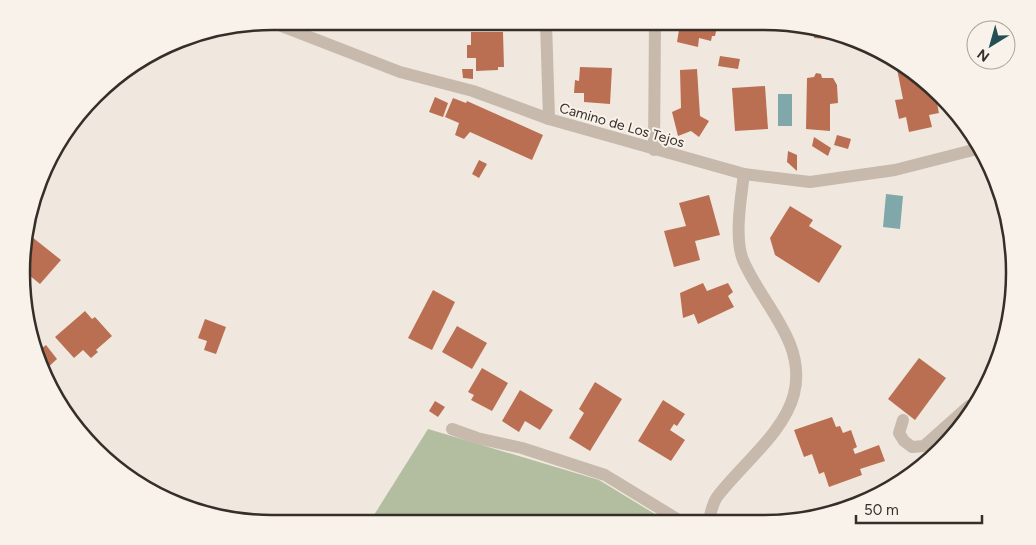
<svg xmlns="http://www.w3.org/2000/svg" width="1036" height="545" font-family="Figtree,sans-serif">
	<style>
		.green { fill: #b2be9f }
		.water { fill: #80a7aa }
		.building { fill: #ba6f52 }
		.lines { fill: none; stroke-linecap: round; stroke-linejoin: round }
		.minor { stroke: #c7b9ab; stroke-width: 12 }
		.labels { text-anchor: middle; stroke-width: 4; stroke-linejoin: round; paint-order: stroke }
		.street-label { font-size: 14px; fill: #352e29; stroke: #f8f2ea }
		.rim { fill: none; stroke: #352e29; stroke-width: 2.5 }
	</style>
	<rect width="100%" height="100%" fill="#f0e8de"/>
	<path class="green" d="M428,429L599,480L668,522L369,523Z"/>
	<g class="water">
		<rect x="778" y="94" width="14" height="32"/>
		<path d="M886,194L903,196L900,229L883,227Z"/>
	</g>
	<g class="building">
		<path d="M673,22H718L715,36H712L711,41L699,38L698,47L677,42L680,24Z"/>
		<path d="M815,31L834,36V40L814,38Z"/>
		<path d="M471,32H503L504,67H498V70L476,71V58H467V45H471Z"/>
		<path d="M720,56L740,59L738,69L718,66Z"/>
		<path d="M580,67L612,68L610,104L584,102V93H574L575,80L579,81Z"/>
		<path d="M902,68L926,86L927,95L935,93L939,113L929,115L932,127L909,132L906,117L899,119L895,100L903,99L897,69Z"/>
		<path d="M462,69H473V79L463,78Z"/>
		<path d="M697,69L700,116L709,121L699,137L691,131L678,136L672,112L681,108L680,70Z"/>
		<path d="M816,73L821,74L822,78H833L837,85L838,103L830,104V131L806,129L807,78L814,77Z"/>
		<path d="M765,86L768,129L735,131L732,88Z"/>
		<path d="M435,97L448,103L443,117L429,112Z"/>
		<path d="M453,98L466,103L467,101L543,135L532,160L470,132L464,139L455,135L459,123L445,117Z"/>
		<path d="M837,135L851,139L848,149L834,145Z"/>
		<path d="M814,137L831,148L828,156L812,146Z"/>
		<path d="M788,151L797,155V171L787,162Z"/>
		<path d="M479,160L487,164L479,178L472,174Z"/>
		<path d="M709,195L720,235L695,241L700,260L674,267L664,231L686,226L679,203Z"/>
		<path d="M790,206L813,220L809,226L842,246L819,283L775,255L770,238Z"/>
		<path d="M27,233L61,260L40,284L24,271Z"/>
		<path d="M703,283L707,291L728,283L733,292L728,296L734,307L698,324L694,314L683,318L680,293Z"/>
		<path d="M433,290L455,302L432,350L408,338Z"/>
		<path d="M85,311L92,319L95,317L112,336L96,350L98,352L91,358L83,350L74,358L55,337Z"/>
		<path d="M205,319L226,327L216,354L204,350L207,341L198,338Z"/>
		<path d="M457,326L487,343L472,369L442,352Z"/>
		<path d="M46,345L57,359L44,371L38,351Z"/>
		<path d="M919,358L946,378L915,420L888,399Z"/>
		<path d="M482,368L508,383L492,411L471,400L474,395L468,392Z"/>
		<path d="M595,382L622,399L590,451L569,438L584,413L579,409Z"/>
		<path d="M520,390L553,410L540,430L525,421L519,432L502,421Z"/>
		<path d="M663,400L685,414L677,426L674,424L670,430L685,440L671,461L638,441Z"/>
		<path d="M435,401L445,407L438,417L429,411Z"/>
		<path d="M832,417L836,427L840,426L843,433L851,430L857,447L853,449L855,454L879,445L885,461L860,469L862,475L829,487L824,472L819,474L812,454L804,457L794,430Z"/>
	</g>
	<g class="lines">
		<g class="minor">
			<path d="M271,22L400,72L473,91L549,119L744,174L810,182L895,170L977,149"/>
			<path d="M546,22L549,119"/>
			<path d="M654,150L655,22"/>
			<path d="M903,420L899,433L904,441L912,447L924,446L969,406L972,408"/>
			<path d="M452,429L477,438L522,448L605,475L682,522"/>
			<path d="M708,522C711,514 712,504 717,497C741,465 784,433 794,394C807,342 762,305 743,260C734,237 741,198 744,174"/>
		</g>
	</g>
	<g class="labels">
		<g class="street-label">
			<text transform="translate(622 125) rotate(16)" y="5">Camino de Los Tejos</text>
		</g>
	</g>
	<path d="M0 0H1036V545H0ZM272 30H764A242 242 0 0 1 1006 272V273A242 242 0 0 1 764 515H272A242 242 0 0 1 30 273V272A242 242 0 0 1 272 30Z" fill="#f8f2ea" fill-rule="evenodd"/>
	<path class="rim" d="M272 30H764A242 242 0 0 1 1006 272V273A242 242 0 0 1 764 515H272A242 242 0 0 1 30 273V272A242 242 0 0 1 272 30Z"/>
	<g transform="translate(991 45) rotate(217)"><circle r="24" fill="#f8f2ea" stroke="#aaa49d"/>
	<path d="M0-4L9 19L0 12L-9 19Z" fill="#234e53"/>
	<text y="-8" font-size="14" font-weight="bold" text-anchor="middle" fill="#352e29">N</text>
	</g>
	<path d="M856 515v8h126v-8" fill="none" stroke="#352e29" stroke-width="2.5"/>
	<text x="864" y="515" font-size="15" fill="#352e29" stroke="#f8f2ea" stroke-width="4" paint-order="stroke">50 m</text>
</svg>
